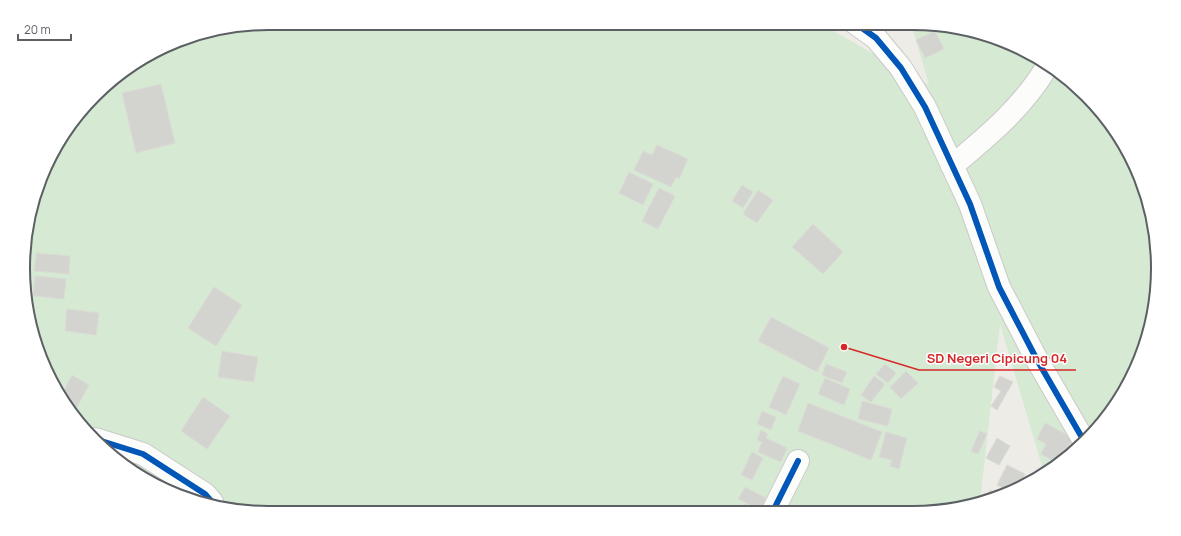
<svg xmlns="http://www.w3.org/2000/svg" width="1181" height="536" font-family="Manrope,sans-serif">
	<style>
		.green { fill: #d5e9d3 }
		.building { fill: #d3d3d0; stroke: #dcdbd6 }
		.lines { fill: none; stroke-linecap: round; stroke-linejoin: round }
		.minor-casing { stroke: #cacac9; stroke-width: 24 }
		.minor { stroke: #fcfcfb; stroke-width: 22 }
		.cycleway-casing { stroke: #fff; stroke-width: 8 }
		.cycleway { stroke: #0057b8; stroke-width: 6 }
		.rim { fill: none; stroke: #5c6065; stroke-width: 2 }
		.leader { fill: none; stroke: #d62828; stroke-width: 1.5 }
		.callout-dot { fill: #d62828; stroke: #fff; stroke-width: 1.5 }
		.callout-label { font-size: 13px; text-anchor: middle; font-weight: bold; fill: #d62828; stroke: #fff; stroke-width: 3; stroke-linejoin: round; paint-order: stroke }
	</style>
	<rect width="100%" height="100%" fill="#edece7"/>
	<path class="green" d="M268,23H819L929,85L911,23L1007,42L1086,95L1139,174L1158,268L1139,362L1108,417L1062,462L1044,473L1000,324L980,501L945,511L268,513L174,494L106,452L56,390L28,316V220L56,145L107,84L189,36Z"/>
	<g class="building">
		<path d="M935,31L944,49L925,58L916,40Z"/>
		<path d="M161,84L175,143L136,153L122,93Z"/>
		<path d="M657,145L688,159L679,179L676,177L671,187L634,170L643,151L652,155Z"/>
		<path d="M629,172L653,184L643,205L619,193Z"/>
		<path d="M742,185L753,192L743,208L732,201Z"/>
		<path d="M659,188L675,196L658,229L642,221Z"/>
		<path d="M758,190L773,200L757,223L743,214Z"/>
		<path d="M813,224L843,252L823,274L792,247Z"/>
		<path d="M36,253L70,256L69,274L34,271Z"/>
		<path d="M35,276L66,279L64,299L33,296Z"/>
		<path d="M214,287L242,305L216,346L188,328Z"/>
		<path d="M67,309L99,313L96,335L65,331Z"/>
		<path d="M771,317L829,348L817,372L758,341Z"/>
		<path d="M222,351L258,357L254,382L218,377Z"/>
		<path d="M826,364L847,372L842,383L822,375Z"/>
		<path d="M885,364L896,373L888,383L876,374Z"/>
		<path d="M906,371L918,383L901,399L890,387Z"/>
		<path d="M72,375L89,385L75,411L61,396Z"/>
		<path d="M783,376L800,384L786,415L769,407Z"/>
		<path d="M874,376L885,384L871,402L861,395Z"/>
		<path d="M1000,376L1013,382L997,410L991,406L1001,391L994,387Z"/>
		<path d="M825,378L850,389L844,405L818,394Z"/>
		<path d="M203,397L230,416L207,449L181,431Z"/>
		<path d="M862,401L892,409L888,426L858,419Z"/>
		<path d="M808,403L882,432L871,460L798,431Z"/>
		<path d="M762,411L776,417L771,430L757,424Z"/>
		<path d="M1045,423L1073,438L1059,464L1041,454L1046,444L1037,439Z"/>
		<path d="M761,430L768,434L766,438L787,448L781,462L758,452L762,442L757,440Z"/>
		<path d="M980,431L987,434L978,454L971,451Z"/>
		<path d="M886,432L907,438L899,469L890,466L892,460L879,457Z"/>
		<path d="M997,438L1010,446L999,465L986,458Z"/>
		<path d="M752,452L763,458L752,480L741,475Z"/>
		<path d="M1007,465L1025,474L1018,488L1011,492L997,485Z"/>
		<path d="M745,487L766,498L760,510L738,499Z"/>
		<path d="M990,490L1002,496L985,500Z"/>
		<path d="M745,504L756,511L740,512Z"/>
	</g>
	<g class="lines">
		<defs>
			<g id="minor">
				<path d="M855,23L876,38L901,68L925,107L970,204L999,287L1036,358L1084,441"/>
				<path d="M952,166C987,137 1023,107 1046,68"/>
				<path d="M95,439L143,454L205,494L212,502"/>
				<path d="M773,511L798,461"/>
			</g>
		</defs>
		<use href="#minor" class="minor-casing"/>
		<use href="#minor" class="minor"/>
		<defs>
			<g id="cycleway">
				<path d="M855,23L876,38L901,68L925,107L970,204L999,287L1036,358L1084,441"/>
				<path d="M95,439L143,454L205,494L212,502"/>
				<path d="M773,511L798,461"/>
			</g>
		</defs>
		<use href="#cycleway" class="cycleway-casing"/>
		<use href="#cycleway" class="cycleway"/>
	</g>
	<path d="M0 0H1181V536H0ZM268 30H913A238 238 0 0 1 1151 268V268A238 238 0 0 1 913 506H268A238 238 0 0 1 30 268V268A238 238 0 0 1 268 30Z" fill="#fff" fill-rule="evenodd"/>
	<path class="rim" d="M268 30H913A238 238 0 0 1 1151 268V268A238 238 0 0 1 913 506H268A238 238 0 0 1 30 268V268A238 238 0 0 1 268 30Z"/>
	<path class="leader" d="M844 347L919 370H1076"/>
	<circle class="callout-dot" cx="844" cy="347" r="4"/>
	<g class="callout-label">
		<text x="997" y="363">SD Negeri Cipicung 04</text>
	</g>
	<path d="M18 34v6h53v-6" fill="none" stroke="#5c6065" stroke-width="2"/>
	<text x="24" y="34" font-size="12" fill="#5c6065" stroke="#ffffff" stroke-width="3" paint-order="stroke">20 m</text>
</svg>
